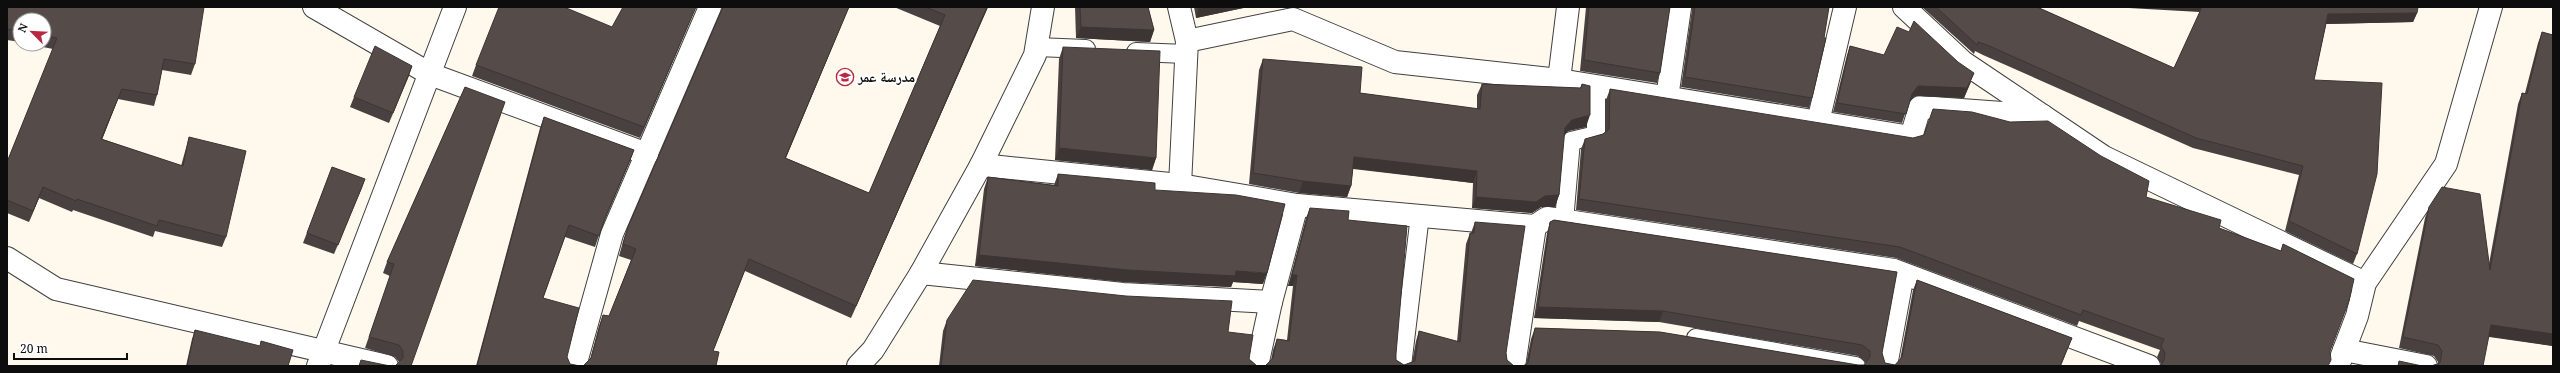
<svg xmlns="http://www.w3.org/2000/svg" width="2560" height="373" font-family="'Noto Serif','Noto Naskh Arabic',serif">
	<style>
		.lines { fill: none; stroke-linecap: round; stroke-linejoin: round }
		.lane-casing { stroke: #404040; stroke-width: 20 }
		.street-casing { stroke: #404040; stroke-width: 24 }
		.lane { stroke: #fff; stroke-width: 18 }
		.street { stroke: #fff; stroke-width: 22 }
		.wall { fill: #49413f }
		.shaded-wall { fill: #3c3533 }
		.building { fill: #554c49; stroke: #3c3533 }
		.labels { text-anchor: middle; stroke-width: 4; stroke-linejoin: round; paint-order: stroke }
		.poi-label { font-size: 14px; font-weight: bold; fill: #0d0d0d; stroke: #fff; text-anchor: start }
	</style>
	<rect width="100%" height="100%" fill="#fff9ed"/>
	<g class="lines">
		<defs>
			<g id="lane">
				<path d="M1037,47L1086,49"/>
				<path d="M1136,52L1186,54"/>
				<path d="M1564,221L1571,141L1596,135V86"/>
				<path d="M1696,338L1856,366"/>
				<path d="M1402,366L1420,215"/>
				<path d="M1888,366L1905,274"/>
			</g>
			<g id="street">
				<path d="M314,7L430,74L647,154"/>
				<path d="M1179,7L1187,41"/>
				<path d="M1904,7L1963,62L2104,157L2365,283"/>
				<path d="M1553,79L1911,137L1920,107L2043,116"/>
				<path d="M1667,98L1680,8L1674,7"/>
				<path d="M1818,122L1845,7"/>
				<path d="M981,165L1180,185L1297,205L1535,226L1547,218L1894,270L2149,366"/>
				<path d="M1180,185L1187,41L1293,19L1395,62L1559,80L1568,7"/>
				<path d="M7,258L56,289L387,366"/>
				<path d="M921,273L1123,294L1271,302"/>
				<path d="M2344,350L2426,366"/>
				<path d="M318,366L455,7"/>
				<path d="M575,366L612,234L710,7"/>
				<path d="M858,366L873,350L921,273L981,165L1035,55L1043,7"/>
				<path d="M1257,366L1271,302L1297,205"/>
				<path d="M1514,366L1535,226"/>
				<path d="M2338,366L2357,316L2365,283L2446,164L2491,7"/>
			</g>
		</defs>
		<use href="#lane" class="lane-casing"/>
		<use href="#street" class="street-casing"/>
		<use href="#lane" class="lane"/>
		<use href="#street" class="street"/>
	</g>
	<g class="wall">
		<path d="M7,7L195,64L191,75L162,70L157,95L154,106L118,99L102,139L181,166L186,148L189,137L226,237L222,247L155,231L153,237L73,210L72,212L39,198L29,222L7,213V162L53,49L28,44H44V20H20V42L7,40Z"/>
		<path d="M696,7L640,138L472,76L476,65L612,27Z"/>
		<path d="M722,7H849L786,158L869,193L940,26L894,7H988L851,318L745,271L713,351L590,360L599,326L603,315L609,316L631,260L619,256L624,238L628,227L722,9Z"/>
		<path d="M1075,7H1148L1154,30L1150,42L1076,38Z"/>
		<path d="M1194,7H1248L1196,18Z"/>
		<path d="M1586,7H1670L1660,73L1657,83L1580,71Z"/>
		<path d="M1691,7H1829L1812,98L1809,108L1681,87L1692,9Z"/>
		<path d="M1922,7H2037L2174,68L2200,12L2417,13L2413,22L2326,24L2314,80L2357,254L2353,264L2285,231L2299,175L2193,148L1983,55L1975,51L1974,54Z"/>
		<path d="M2542,32L2553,35V346L2489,337L2438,364V362L2434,356L2399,348L2425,218L2429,207L2489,264L2518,104L2522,93H2525L2538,43Z"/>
		<path d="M1850,46L1971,82L1964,98L1915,96L1909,102L1902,123L1833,112L1847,55Z"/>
		<path d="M1063,47L1156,158L1152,170L1055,160L1059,59Z"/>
		<path d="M1263,59L1360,93L1477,109V95L1482,84L1580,88L1582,84L1586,127L1568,131L1564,136L1559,195L1555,207H1541L1532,213L1472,208L1473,183L1353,169L1351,186L1347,197L1299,193L1249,184L1259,70Z"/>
		<path d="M412,66L389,123L350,107L354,97Z"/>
		<path d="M465,87L411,366L399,362L395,357L365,348L390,276L383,273L387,262Z"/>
		<path d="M1610,89L2146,197L2219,228L2281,251L2283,244L2354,279L2161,365V364L2157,357L2160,350L2079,321L2077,326L1896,258L1576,210L1581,149L1585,139L1603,134L1606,132V100Z"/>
		<path d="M544,117L634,150L630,161L603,223L595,247L565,237L543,298L567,357L570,364L580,366H476L540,128Z"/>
		<path d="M332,167L365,179L334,254L303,243Z"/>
		<path d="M1058,174L1155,190L1263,284L1233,282L1231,287L1124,282L975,266L984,189L988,177L1054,185Z"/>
		<path d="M1310,208L1348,220L1396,354V360L1404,365L1412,362L1416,341L1419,331L1457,342L1466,244L1470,233H1471L1475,222L1506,353L1507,360L1514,366H1265L1271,360L1273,350L1277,339L1287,340L1293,286H1288L1306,218Z"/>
		<path d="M1554,220L1897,272L1882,353L1885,363L1895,365L1900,360L1913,290L1917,280L2072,338L2061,366H1523L1526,364L1531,339L1535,328L1660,332L1858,365H1864L1866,363L1858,356L1659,322L1534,318L1547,233L1550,222Z"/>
		<path d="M947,320L1228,332L1249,359L1257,366H939L943,331Z"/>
		<path d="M195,330L288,366H186L192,339Z"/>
	</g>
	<g class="shaded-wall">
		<path d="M696,7L640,138L644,127Z"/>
		<path d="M849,7L781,169L785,158Z"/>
		<path d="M987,7H988L851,318L856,306Z"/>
		<path d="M1204,7H1248L1196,18L1199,8Z"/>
		<path d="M2111,7H2202L2200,12Z"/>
		<path d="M2417,13L2413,22L2324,24L2328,14Z"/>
		<path d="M1081,27L1154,30L1150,42L1076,38Z"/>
		<path d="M412,66L409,76L389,123L393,113Z"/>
		<path d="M1974,73L1964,98L1915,96L1908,103L1912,94L1918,86Z"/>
		<path d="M122,89L118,99L98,150L101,139Z"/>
		<path d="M1590,115L1586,127L1568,131L1561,140L1565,128L1572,120Z"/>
		<path d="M1059,148L1156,158L1152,170L1055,160Z"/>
		<path d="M634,150L630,161L601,229L605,218Z"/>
		<path d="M1354,157L1477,171L1473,183L1350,168Z"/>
		<path d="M365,179L362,188L334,254L338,245Z"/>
		<path d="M1303,181L1351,186L1347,197L1299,193Z"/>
		<path d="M43,187L39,198L29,222L33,211Z"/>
		<path d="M1559,195L1555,207H1541L1532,213L1472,208L1476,197Z"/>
		<path d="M979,255L1236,271L1267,273L1263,284L1233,282L1231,287L1124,282L975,266Z"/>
		<path d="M1292,275H1297L1293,286H1288Z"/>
		<path d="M1538,307L1663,311L1659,322L1534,318Z"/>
		<path d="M2491,325L2553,334V346L2487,336Z"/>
	</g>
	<g class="building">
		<path d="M7,7H204L195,64L164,59L157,95L122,89L101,139L183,166L189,137L246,151L226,237L159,220L157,226L77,199L76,201L43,187L33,211L7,200V162L57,38L44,35V20H20V31L7,29Z"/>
		<path d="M499,7H564L612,27L623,7H696L644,127L476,65Z"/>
		<path d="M723,7H849L785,158L869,193L945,15L925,7H987L856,306L749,259L713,351L719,352L716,366H583L591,358L603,315L609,316L636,249L623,244L628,227Z"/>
		<path d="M1080,7H1148L1154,30L1081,27Z"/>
		<path d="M1589,7H1670L1660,73L1584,60Z"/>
		<path d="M1695,7H1829L1824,38H1826L1812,98L1685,77Z"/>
		<path d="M1936,7H2037L2174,68L2202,7H2418L2417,13L2328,14L2314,80L2382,83L2377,174L2357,254L2289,221L2303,166L2196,138L1987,45L1978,42L1977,45Z"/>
		<path d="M1914,21L1958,62L1974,73L1967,88L1918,86L1912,94L1906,114L1837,103L1850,46L1884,55L1897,27L1909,32Z"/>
		<path d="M2542,32L2553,35V334L2491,325L2483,366H2431L2440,363L2442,351L2438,345L2403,337L2429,207L2442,187L2480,194L2490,270L2522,93L2527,94Z"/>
		<path d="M375,46L412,66L393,113L354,97Z"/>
		<path d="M1063,47L1160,51L1156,158L1059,148Z"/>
		<path d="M1263,59L1362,67L1360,93L1480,109L1482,84L1581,88L1582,84L1590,86V115L1572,120L1565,128L1559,195L1545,196L1536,202L1476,197L1477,171L1354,157L1351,186L1303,181L1253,173Z"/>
		<path d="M465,87L505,102L411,366H395L403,358V351L399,345L369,337L394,264L387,262Z"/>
		<path d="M1610,89L1913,138L1924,135L1933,109L1972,112L2010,122L2048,121L2101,156L2149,181L2146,197L2221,220L2219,228L2281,251L2283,244L2354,279L2349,301L2330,351L2331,360L2328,366H2157L2161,365L2164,360L2165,353L2161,346L2164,339L2083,310L2081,315L1900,247L1579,199L1585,139L1603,134L1609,129Z"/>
		<path d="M544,117L634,150L605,218L599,236L569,225L543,298L579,308L567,357L570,364L580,366H477Z"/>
		<path d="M332,167L365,179L338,245L307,233Z"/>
		<path d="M1058,174L1155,183V190L1236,195L1285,204L1267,273L1236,271L1235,276L1128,270L979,255L988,177L1058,186Z"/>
		<path d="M1310,208L1349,211L1348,220L1407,226L1396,354V360L1404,365L1415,361L1419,331L1460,342L1470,233H1474L1475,222L1525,226L1506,353L1507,360L1514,366H1265L1273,358L1277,339L1289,341L1297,275H1292Z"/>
		<path d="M1554,220L1897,272L1882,353L1885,363L1895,365L1902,357L1917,280L2072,338L2060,366H1523L1528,363L1535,328L1660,332L1858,365H1864L1870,357V351L1862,345L1663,311L1538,307L1550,222Z"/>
		<path d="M973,280L1126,296L1232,301L1228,332L1253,335L1249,359L1257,366H941L947,320Z"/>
		<path d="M195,330L260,346L261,341L293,350L288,366H187Z"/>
		<path d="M361,360L390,366H359Z"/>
		<path d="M2399,361L2422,366H2398Z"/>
	</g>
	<defs>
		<symbol id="school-ring" viewBox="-11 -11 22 22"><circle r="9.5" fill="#fff" stroke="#b92842" stroke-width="1.5"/><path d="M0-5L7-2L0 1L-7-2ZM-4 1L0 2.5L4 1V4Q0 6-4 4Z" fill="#b92842"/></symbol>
	</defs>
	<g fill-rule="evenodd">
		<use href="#school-ring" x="835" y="67" width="20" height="20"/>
	</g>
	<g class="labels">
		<g class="poi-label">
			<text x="858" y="82">مدرسة عمر</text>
		</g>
	</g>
	<rect width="2560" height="373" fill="none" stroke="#0d0d0d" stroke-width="16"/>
	<g transform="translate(32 32) rotate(294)"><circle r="19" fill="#ffffff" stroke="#9e9e9e"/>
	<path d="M0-3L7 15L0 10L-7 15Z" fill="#b92842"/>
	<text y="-6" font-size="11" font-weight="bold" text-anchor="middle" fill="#0d0d0d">N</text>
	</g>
	<path d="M14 353v6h113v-6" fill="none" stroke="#0d0d0d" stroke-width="2"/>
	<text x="20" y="353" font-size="12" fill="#0d0d0d" stroke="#ffffff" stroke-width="3" paint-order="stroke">20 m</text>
</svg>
